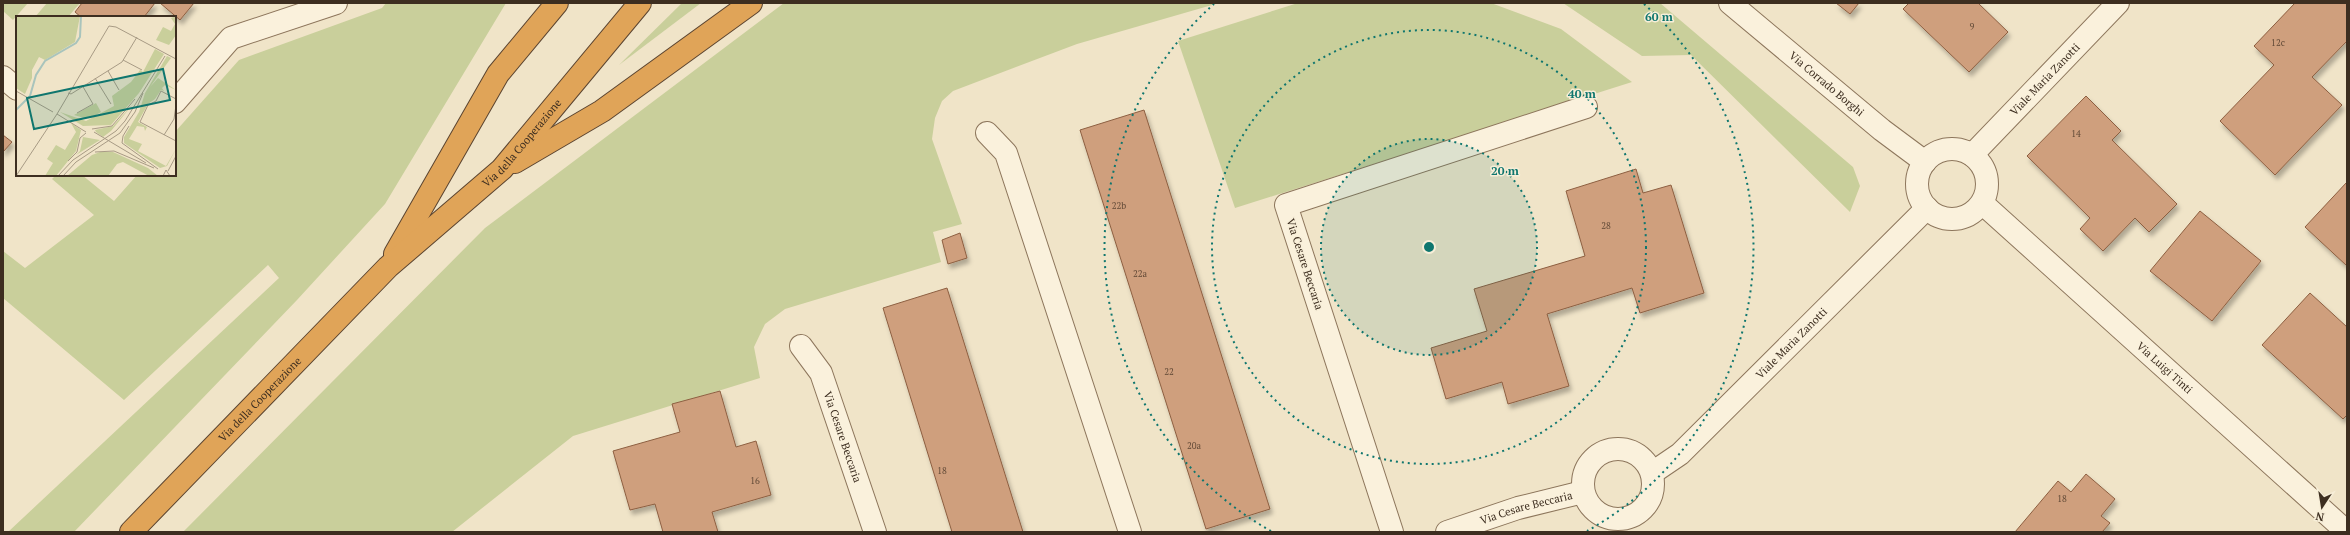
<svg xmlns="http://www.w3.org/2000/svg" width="2350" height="535" font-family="'PT Serif',serif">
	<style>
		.green { fill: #c9cf9b }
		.building { fill: #cf9f7d; stroke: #8d5f41; filter: url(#shadow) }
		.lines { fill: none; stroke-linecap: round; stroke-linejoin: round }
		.minor-casing { stroke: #8d765c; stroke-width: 24 }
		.highway-casing { stroke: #5b4430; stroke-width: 24 }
		.minor { stroke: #faf1dc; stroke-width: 22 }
		.highway { stroke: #e0a458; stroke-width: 22 }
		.ring { fill: none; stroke: #0f766e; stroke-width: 2; stroke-dasharray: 2 4 }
		.labels { text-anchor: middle; stroke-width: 3; stroke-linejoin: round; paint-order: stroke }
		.number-label { font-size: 9px; fill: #624a37 }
		.street-label { font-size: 11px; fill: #3d2e20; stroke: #f7eed8 }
		.inset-river { fill: none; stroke: #a9c4bc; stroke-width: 2 }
		.inset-road { fill: none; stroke: #a89b85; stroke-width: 1 }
		.view { fill: #0f766e; fill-opacity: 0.15; stroke: #0f766e; stroke-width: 2 }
		.inset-edge { fill: none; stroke: #3d2e20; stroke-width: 2 }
		.centre { fill: #0f766e; stroke: #f7eed8; stroke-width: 2 }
		.ring-label { font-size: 12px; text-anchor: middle; font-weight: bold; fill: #0f766e; stroke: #f7eed8; stroke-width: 3; stroke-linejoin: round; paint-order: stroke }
	</style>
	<defs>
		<filter id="shadow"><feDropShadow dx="2.5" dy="4.5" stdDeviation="2" flood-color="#0004"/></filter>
	</defs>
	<rect width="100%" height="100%" fill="#f0e4c8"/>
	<g class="green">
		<path d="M3,3H28L13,20L3,11Z"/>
		<path d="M47,3H80L68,17H35Z"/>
		<path d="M386,3H506L385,204L297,300L74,532H8L279,278L268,265L124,400L3,298V251L25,268L94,215L52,179L56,175H82L114,201L137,175H175V132L239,60L382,8Z"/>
		<path d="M682,3H701L619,65Z"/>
		<path d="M784,3H1219L1077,44L953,91L942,101L935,118L932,139L962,224L933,232L941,262L785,309L765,324L754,347L760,378L573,436L452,532H183L485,228Z"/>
		<path d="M1298,3H1491L1561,29L1632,82L1235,208L1178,41Z"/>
		<path d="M1563,3H1660L1853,167L1860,186L1850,212L1691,55L1642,56Z"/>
	</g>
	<g class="building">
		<path d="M82,3H155L144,17H81L75,12Z"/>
		<path d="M160,3H194L180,20Z"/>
		<path d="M1836,3H1859L1850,14Z"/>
		<path d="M1909,3H1978L2008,32L1969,72L1903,9Z"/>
		<path d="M2295,3H2347V41L2312,77L2342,105L2275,175L2220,121L2274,65L2254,46Z"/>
		<path d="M2086,96L2121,131L2112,140L2177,204L2149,232L2135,218L2103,251L2080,229L2090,218L2027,156Z"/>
		<path d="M1144,110L1270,509L1206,529L1080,130Z"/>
		<path d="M3,135L12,142L3,152Z"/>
		<path d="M1636,169L1643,193L1671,185L1704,293L1640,313L1632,288L1547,314L1569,386L1508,404L1502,382L1446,399L1431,348L1487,331L1474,289L1585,256L1566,191Z"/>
		<path d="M2347,182V266L2305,227Z"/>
		<path d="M2200,211L2261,261L2212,321L2150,271Z"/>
		<path d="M960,233L967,258L948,264L942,240Z"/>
		<path d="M947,288L1023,532H952L883,308Z"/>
		<path d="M2310,293L2347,327V415L2343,419L2262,345Z"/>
		<path d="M720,391L736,447L756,441L771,495L712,512L718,532H663L655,504L630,510L613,451L680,432L672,404Z"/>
		<path d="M2086,474L2115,499L2101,516L2110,523L2102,532H2015L2058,481L2071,492Z"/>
	</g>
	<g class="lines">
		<defs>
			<g id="minor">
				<path id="s1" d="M1730,3L1882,130L1925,162"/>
				<path d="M3,77L17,89"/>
				<path d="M175,102L231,38L336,3"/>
				<path d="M987,133L1006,153L1130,532"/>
				<circle cx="1952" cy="184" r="35"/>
				<path id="s2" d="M1972,155L2118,3"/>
				<path id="s3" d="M1982,203L2347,532"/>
				<path id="s4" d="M801,346L821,373L875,532"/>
				<circle cx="1618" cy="484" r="35"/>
				<path id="s5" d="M1652,473L1680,454L1927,208"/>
				<path d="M1392,532L1286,205L1586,107"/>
				<path id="s6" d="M1447,532L1518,508L1583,492"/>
			</g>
			<g id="highway">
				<path d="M515,162L602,111L751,3"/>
				<path d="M395,254L498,74L557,3"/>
				<path id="s7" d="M131,532L388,267L502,169L640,3"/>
			</g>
		</defs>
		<use href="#minor" class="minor-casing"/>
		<use href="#highway" class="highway-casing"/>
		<use href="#minor" class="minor"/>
		<use href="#highway" class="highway"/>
	</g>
	<circle cx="1429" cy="247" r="108" fill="#0f766e" fill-opacity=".12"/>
	<g class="ring">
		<circle cx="1429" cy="247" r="108"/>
		<circle cx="1429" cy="247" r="217"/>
		<path d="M1271 531A325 325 0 0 1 1214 4M1644 4A325 325 0 0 1 1587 531"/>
	</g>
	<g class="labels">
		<g class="number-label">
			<text x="1972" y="30">9</text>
			<text x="2278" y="46">12c</text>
			<text x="2076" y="137">14</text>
			<text x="1119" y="209">22b</text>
			<text x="1606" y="229">28</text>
			<text x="1140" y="277">22a</text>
			<text x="1169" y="375">22</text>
			<text x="1194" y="449">20a</text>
			<text x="942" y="474">18</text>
			<text x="755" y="484">16</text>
			<text x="2062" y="502">18</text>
		</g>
		<g class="street-label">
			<text dy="4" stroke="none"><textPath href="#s2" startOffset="105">Viale Maria Zanotti</textPath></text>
			<text dy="4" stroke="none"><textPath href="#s1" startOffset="126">Via Corrado Borghi</textPath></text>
			<text dy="4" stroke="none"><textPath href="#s7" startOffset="552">Via della Cooperazione</textPath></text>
			<text transform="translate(1305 264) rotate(72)" y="4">Via Cesare Beccaria</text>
			<text dy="4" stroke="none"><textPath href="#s5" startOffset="191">Viale Maria Zanotti</textPath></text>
			<text dy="4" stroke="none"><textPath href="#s3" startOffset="246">Via Luigi Tinti</textPath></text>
			<text dy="4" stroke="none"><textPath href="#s7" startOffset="185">Via della Cooperazione</textPath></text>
			<text dy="4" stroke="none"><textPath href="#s4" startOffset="101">Via Cesare Beccaria</textPath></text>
			<text dy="4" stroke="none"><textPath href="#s6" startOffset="83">Via Cesare Beccaria</textPath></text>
		</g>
	</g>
	<g transform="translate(16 16)">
		<rect width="160" height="160" fill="#f0e4c8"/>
		<path d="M0,0H64L59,26L29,44L23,41L16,54V62L9,78L0,72ZM160,0V19L153,29L140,24L147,11L155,15L159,8L155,2ZM139,33L148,38L123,77L95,109L67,110L44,96L70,105L98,90L96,80L115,66L124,54L127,56ZM151,40L155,42L134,71L142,62L160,74L149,69L146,72L148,75L145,74L139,83L132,88L122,106L131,111L129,115L128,111L121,110L113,123L126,128L122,135L150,150L160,133L151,150L144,152L108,127V121L123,96L129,77ZM80,87L85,96L77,101L68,102L58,99ZM117,88L95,115L87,121L80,116L79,114L97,110ZM55,107L65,114L60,135L40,160H29L37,147L31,143L40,129L49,134L60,116ZM67,121L84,124L60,139L64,135ZM84,136H97L132,152L142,160H133L107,146L101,148L92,160H51L76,139Z" fill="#c9cf9b"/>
		<path class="inset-river" d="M0,94L14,80L20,59L29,45L60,27L64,21L65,0"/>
		<path class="inset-road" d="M107,44L126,54M92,55L103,74M79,62L95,88M0,75L37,96M52,77L55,78L106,46L121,21M160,83L145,75L140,85L132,89L124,106L160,125M61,97L77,88L66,69M41,98L93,10L100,11L160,43M41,98L70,116M113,110L107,120L106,127L142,153M76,113L96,110L119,83M78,116L130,147M148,119L158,103L160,89M79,136L98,135L138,152M52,145L61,136L64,122L70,117M152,155L160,140M0,160L41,98M42,160L57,144L100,115L109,105L149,40M47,160L60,146L104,117L119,96L127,77M147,160L150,154L154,160"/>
		<path class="view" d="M147,53L154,84L18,113L11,82Z"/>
		<rect width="160" height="160" class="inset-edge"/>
	</g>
	<circle cx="1429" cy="247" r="6" class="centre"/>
	<g class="ring-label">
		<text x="1659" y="21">60 m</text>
		<text x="1582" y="98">40 m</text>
		<text x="1505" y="175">20 m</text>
	</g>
	<rect width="2350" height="535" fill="none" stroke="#3d2e20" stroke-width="8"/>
	<g transform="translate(2322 507) rotate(192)" stroke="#f7eed8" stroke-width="3" paint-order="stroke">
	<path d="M0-3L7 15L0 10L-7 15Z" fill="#3d2e20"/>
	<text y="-6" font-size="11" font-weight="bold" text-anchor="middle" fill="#3d2e20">N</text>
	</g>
</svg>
